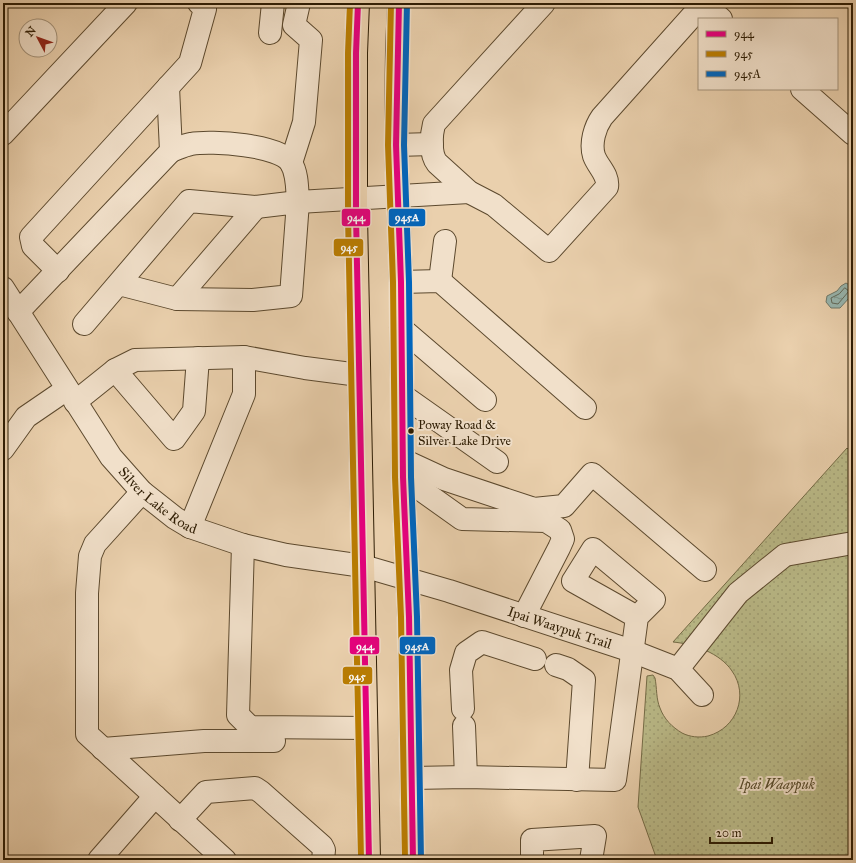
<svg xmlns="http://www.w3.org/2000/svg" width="856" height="863" font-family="'IM FELL Great Primer',serif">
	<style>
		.park { fill: url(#park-dots); stroke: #746b46 }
		.water { fill: url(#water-ripples); stroke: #6d786a }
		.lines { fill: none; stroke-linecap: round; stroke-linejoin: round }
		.shore { stroke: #626959; stroke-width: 1 }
		.minor-casing { stroke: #5c492e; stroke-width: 24 }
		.major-casing { stroke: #2d1c03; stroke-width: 24 }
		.minor { stroke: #f1e0ca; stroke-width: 22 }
		.major { stroke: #ead0ad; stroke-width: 22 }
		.bus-1-casing { stroke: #f1e0ca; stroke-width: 9 }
		.bus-2-casing { stroke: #f1e0ca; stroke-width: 9 }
		.bus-3-casing { stroke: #f1e0ca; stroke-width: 9 }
		.bus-1 { stroke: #e5007d; stroke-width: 6 }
		.bus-2 { stroke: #ba7d01; stroke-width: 6 }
		.bus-3 { stroke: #0065bd; stroke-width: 6 }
		.bus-dot { fill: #2d1c03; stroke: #f1e0ca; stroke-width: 1.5 }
		.labels { text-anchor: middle; stroke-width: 4; stroke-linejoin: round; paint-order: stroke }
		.bus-label { font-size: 13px; fill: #2d1c03; stroke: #f1e0ca; text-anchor: start }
		.street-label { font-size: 14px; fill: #2d1c03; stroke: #f1e0ca }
		.park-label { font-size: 14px; font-style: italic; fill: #574b2b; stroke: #f1e0ca }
		.line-badge { stroke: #f1e0ca; stroke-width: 1.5 }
		.badge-label { font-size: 11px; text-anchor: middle; font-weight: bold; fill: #fff }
	</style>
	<defs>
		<pattern id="park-dots" width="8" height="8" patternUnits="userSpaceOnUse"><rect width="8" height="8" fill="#baba88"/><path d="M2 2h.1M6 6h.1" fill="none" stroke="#a09f74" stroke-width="1.8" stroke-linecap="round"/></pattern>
		<pattern id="water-ripples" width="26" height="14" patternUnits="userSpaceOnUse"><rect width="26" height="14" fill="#98b6af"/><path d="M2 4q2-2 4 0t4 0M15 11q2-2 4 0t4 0" fill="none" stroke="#7c938c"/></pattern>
	</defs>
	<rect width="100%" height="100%" fill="#ead0ad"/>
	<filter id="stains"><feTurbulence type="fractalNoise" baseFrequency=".005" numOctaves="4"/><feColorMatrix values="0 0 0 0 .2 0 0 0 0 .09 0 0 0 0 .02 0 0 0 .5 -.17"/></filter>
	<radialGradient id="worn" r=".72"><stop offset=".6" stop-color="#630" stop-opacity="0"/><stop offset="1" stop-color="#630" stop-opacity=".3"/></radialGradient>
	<path class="park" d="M847,448L853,454V860H657L638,807L647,676L653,675L655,678C657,688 656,699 660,708C664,719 672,727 682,733C690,737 699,738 708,736C737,728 749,695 732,671C720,653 694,644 673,642Z"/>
	<path class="water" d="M846,283L851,286L853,290L850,297L840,308H831L826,302L827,296L837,291L841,286Z"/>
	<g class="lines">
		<path class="shore" d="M845,288L849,291L838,304L832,303L831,298L839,294Z"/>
		<defs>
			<g id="minor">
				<path d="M544,3L434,124C431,136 430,154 437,163L469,192L494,205L549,251L607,187C609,175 598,167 594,156C590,143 595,127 602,117L703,4"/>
				<path d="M703,3L721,19"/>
				<path d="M270,33L273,3"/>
				<path d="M802,89L853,134"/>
				<path d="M3,134L126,3"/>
				<path d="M396,145L432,144"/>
				<path d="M171,151C177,149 184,145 191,144C211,140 281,145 291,163C298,174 297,191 298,202L469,192"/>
				<path d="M291,163L304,122L311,40L294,25L299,3"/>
				<path d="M58,271L33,246L31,237L190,63L205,9L199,3"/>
				<path d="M440,281L445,241"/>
				<path d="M401,282L440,281L585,408"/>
				<path id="s1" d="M3,288L111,457L142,492L175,518L190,527L243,545L286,555L363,566L449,591L632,651L678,669L702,695"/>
				<path d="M177,299L256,207"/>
				<path d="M18,312L171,151L168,87"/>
				<path d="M84,324L189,201L256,207L298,202L291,296L253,300L177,299L119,284"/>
				<path d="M401,328L485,400"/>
				<path d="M115,370L174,439L194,411L198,358"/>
				<path d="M402,395L497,462"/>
				<path d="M75,402L115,370L135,360L244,357L305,368L359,375"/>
				<path d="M3,449L26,417L67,389"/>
				<path d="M403,460L444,479L534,509L564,506L592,474L705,570"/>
				<path d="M403,477L462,519L546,521L560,530L563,539L559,548L524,616"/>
				<path d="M142,492L95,544L90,556L87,593V734L225,860"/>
				<path d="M190,527L244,394V357"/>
				<path d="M243,545L238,715L250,727L366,728"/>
				<path d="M556,665L568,669L584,680L577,780"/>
				<path d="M678,669L738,593L785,555L853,543"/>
				<path d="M463,709L461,670L466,653L482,642L535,659"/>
				<path d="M464,726L466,777"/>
				<path d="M103,749L204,741H274"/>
				<path d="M412,778L466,777L615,780L637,617L573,581L593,549L654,600L637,617"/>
				<path d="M180,820L206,792L255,788L261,792L322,846L324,850L323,860"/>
				<path d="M99,860L155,796"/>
				<path d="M532,860V840L595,836L591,860"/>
			</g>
			<g id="major">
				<path d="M358,3L356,53V215L369,860"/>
				<path d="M399,3L397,51L396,145L401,282L403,477L409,617L413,860"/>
			</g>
		</defs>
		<use href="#minor" class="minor-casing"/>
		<use href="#major" class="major-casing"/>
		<use href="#minor" class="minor"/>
		<use href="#major" class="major"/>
		<defs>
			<g id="bus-1">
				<path d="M358,3L356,53V215L369,860"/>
				<path d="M399,3L396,145L401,282L403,477L409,617L413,860"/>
			</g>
			<g id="bus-2">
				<path d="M350,3L348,53V215L361,860"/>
				<path d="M391,3L388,145L393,282L395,477L401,617L405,860"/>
			</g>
			<path id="bus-3" d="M407,3L404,145L409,282L411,477L417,617L421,860"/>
		</defs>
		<use href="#bus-1" class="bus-1-casing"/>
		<use href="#bus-2" class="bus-2-casing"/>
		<use href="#bus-3" class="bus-3-casing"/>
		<use href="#bus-1" class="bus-1"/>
		<use href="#bus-2" class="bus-2"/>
		<use href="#bus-3" class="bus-3"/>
	</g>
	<circle class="bus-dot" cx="411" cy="431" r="3.5"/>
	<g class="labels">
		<g class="bus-label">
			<text x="418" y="429">Poway Road &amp;<tspan x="418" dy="16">Silver Lake Drive</tspan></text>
		</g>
		<g class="street-label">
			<text dy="5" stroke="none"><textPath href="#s1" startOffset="265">Silver Lake Road</textPath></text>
			<text dy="5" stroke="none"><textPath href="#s1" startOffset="691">Ipai Waaypuk Trail</textPath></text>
		</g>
		<g class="park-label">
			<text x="777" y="789">Ipai Waaypuk</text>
		</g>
	</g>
	<g class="line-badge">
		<rect x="388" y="208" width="38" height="19" rx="4" fill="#0065bd"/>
		<rect x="341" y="208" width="30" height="19" rx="4" fill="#e5007d"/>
		<rect x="333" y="238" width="31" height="19" rx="4" fill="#ba7d01"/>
		<rect x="399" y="636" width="37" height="19" rx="4" fill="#0065bd"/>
		<rect x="349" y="636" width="31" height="19" rx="4" fill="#e5007d"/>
		<rect x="342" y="666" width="31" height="19" rx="4" fill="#ba7d01"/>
	</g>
	<g class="badge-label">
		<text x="407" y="221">945A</text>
		<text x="356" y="221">944</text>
		<text x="349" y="251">945</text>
		<text x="417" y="650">945A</text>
		<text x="365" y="650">944</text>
		<text x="357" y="680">945</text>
	</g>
	<rect width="856" height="863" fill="none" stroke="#ead0ad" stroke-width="16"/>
	<rect x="4" y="4" width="848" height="855" fill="none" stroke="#2d1c03" stroke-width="2"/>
	<rect x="8" y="8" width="840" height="847" fill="none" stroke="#2d1c03"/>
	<rect x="698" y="18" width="140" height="72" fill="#f1e0ca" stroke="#a3927a"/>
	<rect x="706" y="31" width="20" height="6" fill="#e5007d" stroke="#a3927a"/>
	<text x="734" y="38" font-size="12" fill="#2d1c03">944</text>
	<rect x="706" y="51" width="20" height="6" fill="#ba7d01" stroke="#a3927a"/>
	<text x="734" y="58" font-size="12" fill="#2d1c03">945</text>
	<rect x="706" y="71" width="20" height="6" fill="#0065bd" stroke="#a3927a"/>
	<text x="734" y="78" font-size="12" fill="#2d1c03">945A</text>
	<g transform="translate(38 38) rotate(311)"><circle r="19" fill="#f1e0ca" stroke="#a3927a"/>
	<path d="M0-3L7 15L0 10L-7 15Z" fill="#8f2418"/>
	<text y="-6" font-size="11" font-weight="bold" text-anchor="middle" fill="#2d1c03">N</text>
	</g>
	<path d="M710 837v6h62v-6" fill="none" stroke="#2d1c03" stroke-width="2"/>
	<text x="716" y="837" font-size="12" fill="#2d1c03" stroke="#f1e0ca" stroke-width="3" paint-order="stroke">20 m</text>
	<rect width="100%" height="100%" filter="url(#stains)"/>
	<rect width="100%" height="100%" fill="url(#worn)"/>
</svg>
